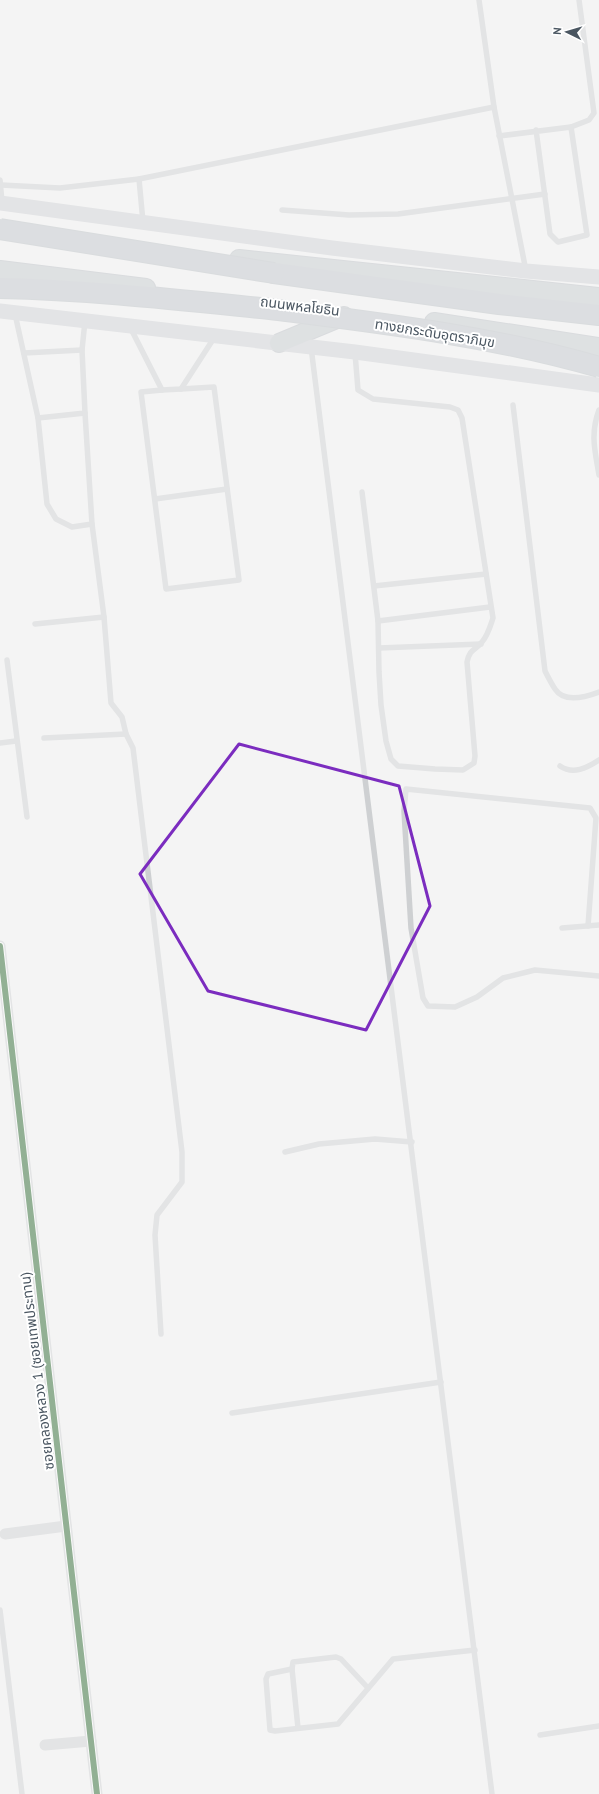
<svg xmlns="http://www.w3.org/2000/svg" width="599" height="1794" font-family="'PT Sans','Noto Sans Thai',sans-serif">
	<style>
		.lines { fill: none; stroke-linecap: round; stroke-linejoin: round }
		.trunk-casing { stroke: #b9bec3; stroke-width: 20 }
		.motorway-casing { stroke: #b9bec3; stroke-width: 22 }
		.service { stroke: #ced0d2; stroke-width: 5.5 }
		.minor { stroke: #ced0d2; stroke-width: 11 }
		.secondary { stroke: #ced0d4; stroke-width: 15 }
		.trunk { stroke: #c4c9cd; stroke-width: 18 }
		.motorway { stroke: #bec4c9; stroke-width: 20 }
		.motorway-bridge-casing { stroke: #b9bec3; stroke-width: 22; stroke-linecap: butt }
		.motorway-bridge { stroke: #bec4c9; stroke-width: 20 }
		.cycleway-casing { stroke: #fff; stroke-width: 8 }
		.cycleway { stroke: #1b5e20; stroke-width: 6 }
		.marked { fill: none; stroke: #7b2cbf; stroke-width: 3; stroke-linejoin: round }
		.labels { text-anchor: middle; stroke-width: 4; stroke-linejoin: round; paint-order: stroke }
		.street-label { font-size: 14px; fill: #4a5661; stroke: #fff }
	</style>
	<rect width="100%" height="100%" fill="#f4f4f4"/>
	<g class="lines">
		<defs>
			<g id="trunk">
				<path d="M239,259L599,297"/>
				<path d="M0,270L146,288"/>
				<path d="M434,322L599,347"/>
				<path d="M279,343L344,316"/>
			</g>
			<g id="motorway">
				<path d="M274,273L499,304L599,315"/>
				<path d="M0,288C91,290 180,300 270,309"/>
			</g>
		</defs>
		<use href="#trunk" class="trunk-casing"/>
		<use href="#motorway" class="motorway-casing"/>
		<g class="service">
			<path d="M479,0L494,107L526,271"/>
			<path d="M571,127L589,120L594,113L579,0"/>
			<path d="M499,136L571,127L587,235L558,242L550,234L536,130"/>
			<path d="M139,179L143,222"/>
			<path d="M0,180L2,202"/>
			<path d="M1,185L60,188L139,179L494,107"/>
			<path d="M282,210L349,215L398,214L545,194"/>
			<path d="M15,314L38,418L85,413L82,350L85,321"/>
			<path d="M130,327L162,390L181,389L214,338"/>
			<path d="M311,347L492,1794"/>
			<path d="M24,353L82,350"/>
			<path d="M355,353L358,390L373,399L450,407L458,410L462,418L493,618C490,627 488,635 482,642C475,651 470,648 467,662L475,756L474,763L463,770L435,769L398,766L391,759L386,741L381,705L379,672L378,621L362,492"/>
			<path d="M162,390L141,392L166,589L239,580L214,387L181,389"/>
			<path d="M513,405L545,671C548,677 551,683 555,689C564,703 586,697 599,692"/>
			<path d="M599,410C590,434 595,451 599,475"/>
			<path d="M38,418L47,504L56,519L72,527L92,524L85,413"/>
			<path d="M155,499L227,489"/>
			<path d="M92,524L104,617L111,703L122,717L126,734L133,748L182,1152V1182L157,1215L155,1235L161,1334"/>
			<path d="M374,586L486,574"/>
			<path d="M378,621L490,607"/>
			<path d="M35,624L104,617"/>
			<path d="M379,648L481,644"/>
			<path d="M7,660L27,817"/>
			<path d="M44,738L126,734"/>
			<path d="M0,743L16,741"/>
			<path d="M560,766C573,775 587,768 599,760"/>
			<path d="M588,926L596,818L590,808L406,789L404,811L411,928L423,998L428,1006L455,1007L477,997L503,978L535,970L599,976"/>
			<path d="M562,928L599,925"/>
			<path d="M285,1152L319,1144L375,1139L412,1142"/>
			<path d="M232,1413L441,1382"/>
			<path d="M0,1610L22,1794"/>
			<path d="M292,1669L268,1674L266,1679L270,1730L275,1731L338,1724L393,1659L475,1650"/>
			<path d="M298,1728L292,1669L293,1662L336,1657L341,1659L368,1688"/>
			<path d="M540,1735L599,1726"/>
		</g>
		<g class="minor">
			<path d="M0,946L97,1794"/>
			<path d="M5,1534L66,1526"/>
			<path d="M45,1745L91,1741"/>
		</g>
		<g class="secondary">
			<path d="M0,203L332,248L526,271L599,277"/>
			<path d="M0,311L355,352L599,385"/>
		</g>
		<use href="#trunk" class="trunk"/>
		<use href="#motorway" class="motorway"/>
		<defs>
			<g id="motorway-bridge">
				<path d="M0,229L274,273"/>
				<path d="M270,309C380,323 492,336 599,367"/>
			</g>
		</defs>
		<use href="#motorway-bridge" class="motorway-bridge-casing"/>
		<use href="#motorway-bridge" class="motorway-bridge"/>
		<defs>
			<path id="cycleway" d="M0,946L97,1794"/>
		</defs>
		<use href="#cycleway" class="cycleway-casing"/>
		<use href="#cycleway" class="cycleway"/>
	</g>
	<path d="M0 0H599V1794H0ZM239,744L399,786L430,906L366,1030L208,991L140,874Z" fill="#f4f4f4" fill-opacity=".55" fill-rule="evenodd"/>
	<path class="marked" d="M239,744L399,786L430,906L366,1030L208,991L140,874Z"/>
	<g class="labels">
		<g class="street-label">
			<text transform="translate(300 306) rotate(7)" y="5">ถนนพหลโยธิน</text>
			<text transform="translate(435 333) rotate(9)" y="5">ทางยกระดับอุตราภิมุข</text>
			<text transform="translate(37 1371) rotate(-97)" y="5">ซอยคลองหลวง 1 (ซอยเทพประทาน)</text>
		</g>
	</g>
	<g transform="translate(567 32) rotate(275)" stroke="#ffffff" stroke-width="3" paint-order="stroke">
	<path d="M0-3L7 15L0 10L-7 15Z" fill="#4a5661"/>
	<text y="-6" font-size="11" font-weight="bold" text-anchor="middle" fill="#4a5661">N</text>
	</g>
</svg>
